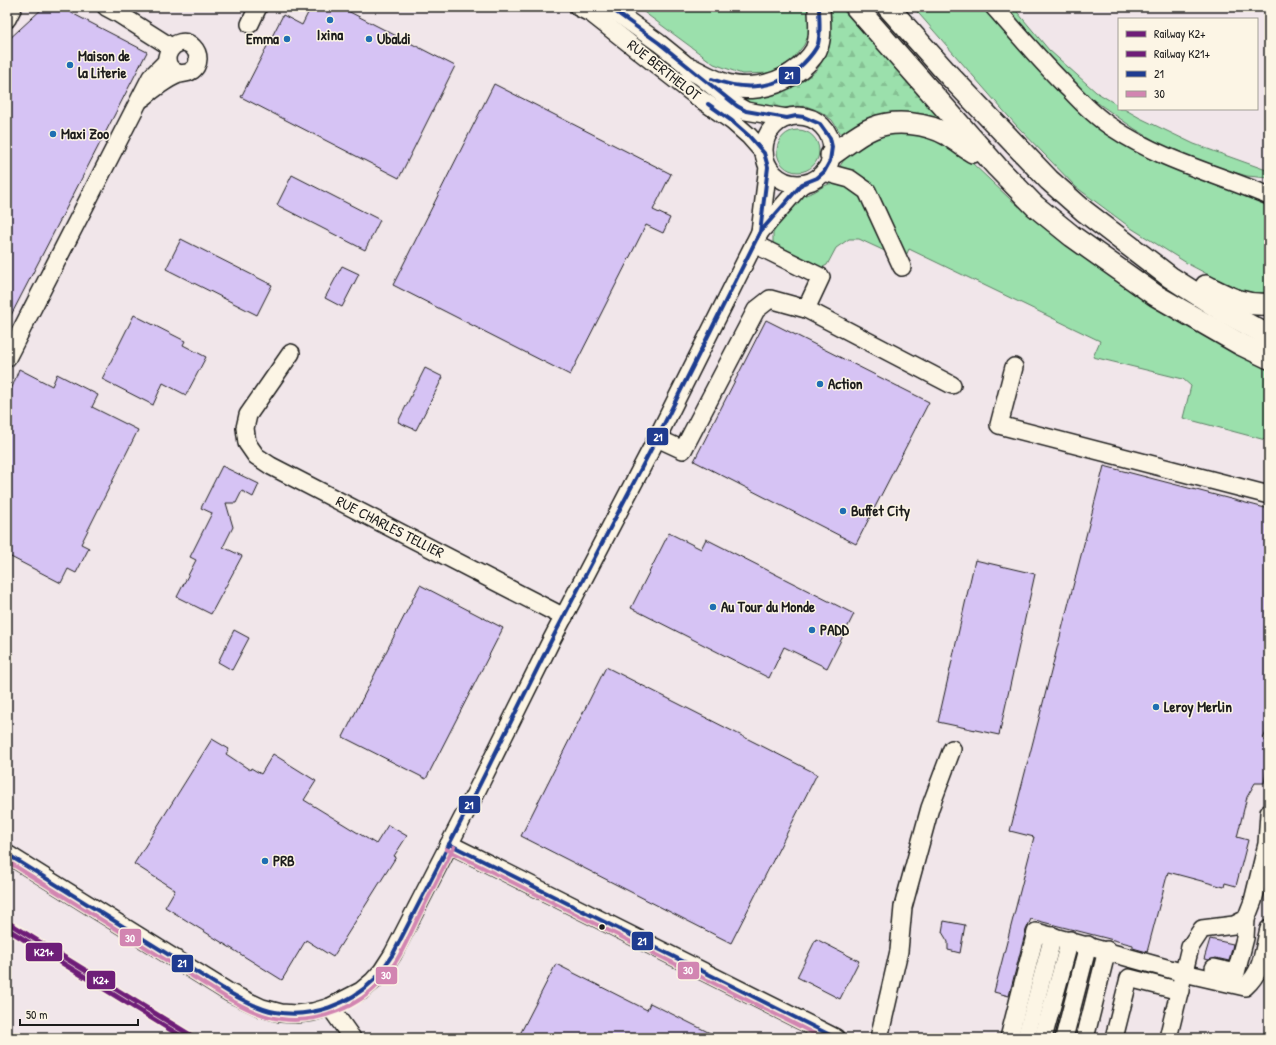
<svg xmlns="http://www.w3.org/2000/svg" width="1276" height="1045" font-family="'Patrick Hand',sans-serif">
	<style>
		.grass { fill: #9be0ac; stroke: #5c7e64 }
		.forest { fill: url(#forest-firs); stroke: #5c7e64 }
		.building { fill: #d6c3f4; stroke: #1c1c1c }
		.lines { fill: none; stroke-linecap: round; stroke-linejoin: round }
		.minor-casing { stroke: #1c1c1c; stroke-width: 20 }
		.major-casing { stroke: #1c1c1c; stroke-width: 24 }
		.minor { stroke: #fcf5e5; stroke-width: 17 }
		.major { stroke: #fcf5e5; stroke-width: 21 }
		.bus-1-casing { stroke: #fcf5e5; stroke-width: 7 }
		.bus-2-casing { stroke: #fcf5e5; stroke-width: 7 }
		.bus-1 { stroke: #1f3c90; stroke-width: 4 }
		.bus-2 { stroke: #d285b1; stroke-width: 4 }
		.rail-1-casing { stroke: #fcf5e5; stroke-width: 8 }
		.rail-2-casing { stroke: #fcf5e5; stroke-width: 8 }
		.rail-1 { stroke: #6e1e78; stroke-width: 5 }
		.rail-2 { stroke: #6e1e78; stroke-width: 5 }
		.poi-dot { fill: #1f6fb2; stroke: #fcf5e5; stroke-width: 1.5 }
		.bus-dot { fill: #1c1c1c; stroke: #fcf5e5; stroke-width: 1.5 }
		.labels { text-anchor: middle; stroke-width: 3; stroke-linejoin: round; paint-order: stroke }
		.poi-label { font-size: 15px; font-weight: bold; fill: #1c1c1c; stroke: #fcf5e5; text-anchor: start }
		.street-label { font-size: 15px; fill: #1c1c1c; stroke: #fcf5e5 }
		.line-badge { stroke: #fcf5e5; stroke-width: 1.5 }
		.badge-label { font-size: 11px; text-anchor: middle; font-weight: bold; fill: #fff }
	</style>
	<defs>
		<pattern id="forest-firs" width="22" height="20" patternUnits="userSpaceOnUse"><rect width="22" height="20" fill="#9be0ac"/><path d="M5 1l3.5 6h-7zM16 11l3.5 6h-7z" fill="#85c093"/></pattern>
	</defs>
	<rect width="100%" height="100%" fill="#f1e6ea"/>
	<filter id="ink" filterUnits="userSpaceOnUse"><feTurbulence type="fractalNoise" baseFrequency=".025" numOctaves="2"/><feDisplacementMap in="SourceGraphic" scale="8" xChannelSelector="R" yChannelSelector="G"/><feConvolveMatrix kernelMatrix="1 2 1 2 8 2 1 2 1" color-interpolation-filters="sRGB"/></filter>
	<g filter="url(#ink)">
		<g class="grass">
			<path d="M637,7H808L812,27L804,45L792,60L772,73L742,74L714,64Z"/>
			<path d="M913,7H983L1031,61L1109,136L1217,183L1269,203V293H1253L1230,286L1190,265L1131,228L1076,187L1016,125Z"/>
			<path d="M1006,7H1013L1049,50L1096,92L1119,106V109H1124L1140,118L1194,144L1269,171V178L1247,176L1207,164L1162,145L1135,129L1092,99L1076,84L1047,54Z"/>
			<circle cx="798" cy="151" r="21"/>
			<path d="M894,133L929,135L971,162L1010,199L1068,246L1160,310L1269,367V441L1183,418L1191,386L1183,379L1093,357L1100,341L909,249L904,260L859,239H849L836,248L827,265L821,268L773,245V233L794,199L814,192L824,186L832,183C839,162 853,146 875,137C881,134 888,134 894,133Z"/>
		</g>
		<path class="forest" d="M829,7H840L945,122C904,110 877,109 841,134L832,120L821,112L806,106L768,109L752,104L735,93H773L799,84L817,70L829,47L831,19Z"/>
		<g class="building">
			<path d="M44,7H60L147,52L7,323V41Z"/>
			<path d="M311,7H340L455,66L399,178L241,97L283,15L302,25Z"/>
			<path d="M494,84L671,174L653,210L670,218L663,233L646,225L570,375L393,285Z"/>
			<path d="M292,175L380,220L365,250L277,205Z"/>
			<path d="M181,239L272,285L257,315L166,269Z"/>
			<path d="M342,266L359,274L342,307L325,298Z"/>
			<path d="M134,315L185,341L183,345L206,357L186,395L163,383L153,405L102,379Z"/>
			<path d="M766,320L929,402L856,544L694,461Z"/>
			<path d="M425,368L443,377L416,430L398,422Z"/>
			<path d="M19,369L52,386L57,374L98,395L92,407L138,430L81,544L89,548L76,573L68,569L61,583L7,555V401Z"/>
			<path d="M222,466L259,484L253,497L242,491L236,503H226L233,527L223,547L242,556L211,614L177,597L196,560L190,557L212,513L201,508Z"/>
			<path d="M1104,466L1269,509V712L1266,726V732L1263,739L1269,743V758L1264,783H1255L1247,797L1237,837L1248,840L1236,886L1225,883L1224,887L1168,872L1147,952L1133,948V945L1031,919L1026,930L1009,996L994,992L1034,837L1010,831Z"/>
			<path d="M669,533L701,549L706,539L854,614L827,668L784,647L769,678L631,608Z"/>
			<path d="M975,560L1035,574L999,735L938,722Z"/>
			<path d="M420,585L503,628L426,779L343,737Z"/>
			<path d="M234,630L249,638L232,670L218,662Z"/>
			<path d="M606,667L817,774L731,943L521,836Z"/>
			<path d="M212,739L229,749L226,754L250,770L251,768L261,774L273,754L316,781L304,800L376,844L388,825L407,836L394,856L396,857L333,957L306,940L282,980L165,907L175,890L134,864Z"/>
			<path d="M944,921L965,925L960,953L948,950V942L942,932Z"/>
			<path d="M816,939L859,961L840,999L797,977Z"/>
			<path d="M1210,939L1233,944L1229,961L1216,958L1209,960L1204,959Z"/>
			<path d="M556,964L647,1010L650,1003L720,1038H518Z"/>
		</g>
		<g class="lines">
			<defs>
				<g id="minor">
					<path d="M106,7L119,14L171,47"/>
					<path d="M578,7L592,14L696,96L732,121L749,136L764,153"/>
					<path d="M609,7L659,43L737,106L746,111L787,118"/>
					<path d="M994,7C1019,35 1043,64 1070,90C1083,104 1097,118 1113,128C1161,160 1217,174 1269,196"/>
					<path d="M7,19L13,7"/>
					<path d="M250,24L258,7"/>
					<path d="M143,98C152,90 168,78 179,74C183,73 187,74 191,71C195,69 198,64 198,59C198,54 196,50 193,47C177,30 151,64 180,74"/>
					<circle cx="798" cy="150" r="34"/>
					<path d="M824,172L850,179L867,191L902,267"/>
					<path d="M760,232L768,167"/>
					<path d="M754,244L821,277L806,309"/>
					<path d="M291,353L248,415L245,428L247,443L256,456L271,466L564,617"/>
					<path d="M7,358L151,77L167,61"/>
					<path d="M1014,367L999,425L1269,495"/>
					<path d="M657,438L683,450L756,310L770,299L806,309L952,385"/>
					<path d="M449,844L836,1038"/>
					<path d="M7,854L230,993L262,1008L281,1013L296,1014L313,1012L330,1007L361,991L373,981L382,971L393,954L476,792L550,643L657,438L760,232L802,184"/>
					<path d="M1214,968L1236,973L1245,938L1246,919"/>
					<path d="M330,1007L352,1038"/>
					<path d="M879,1038L899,951L903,907L930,808L952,749"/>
					<path d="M1009,1038L1036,932L1184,973L1245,987C1263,971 1263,952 1269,929"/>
					<path d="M1026,1038L1053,936"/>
					<path d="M1043,1038L1070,940"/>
					<path d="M1064,1038L1088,945"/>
					<path d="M1085,1038L1107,950"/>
					<path d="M1114,1038L1129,978L1180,991"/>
					<path d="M1168,1038L1190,947L1202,929L1234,925L1246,919L1253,901L1267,844L1269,813"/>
				</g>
				<g id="major">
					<path d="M856,7L997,167L1035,206L1072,236L1155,295L1240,344L1269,358"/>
					<path d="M888,7L946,72L1049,180L1084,211L1170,277L1223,311L1269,336"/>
					<path d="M691,69C701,74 711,80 721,83C744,92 773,87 792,74C801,68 811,59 816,50C822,37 819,21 819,7"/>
					<path d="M831,155C845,146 858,134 873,128C895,119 927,123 948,135C956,140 964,147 973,152"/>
					<path d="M1206,286C1228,297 1243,306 1269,304"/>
				</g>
			</defs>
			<use href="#minor" class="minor-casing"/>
			<use href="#major" class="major-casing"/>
			<use href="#minor" class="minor"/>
			<use href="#major" class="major"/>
			<defs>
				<g id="bus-1">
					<path d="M712,79C744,91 779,90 803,64C809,58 815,52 818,44C821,32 819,19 819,7"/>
					<path d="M708,104L732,121L749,136L764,153L768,167L760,232L757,238"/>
					<path d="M449,844L836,1038"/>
					<path d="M7,854L230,993C244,1001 259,1009 275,1012C311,1019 350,1004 375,979C382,972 387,962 393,954L476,792L550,643L657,438L760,232L802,184L817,178L824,172L830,161L832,147L830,138L820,124L804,117L796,116L787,118L746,111L737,106L659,43L609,7"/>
				</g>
				<g id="bus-2">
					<path d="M446,849L823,1038"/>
					<path d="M7,861L227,998C244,1007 262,1017 281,1019C318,1024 360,1007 384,978C400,959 409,936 420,914C431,892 443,869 454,847"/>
				</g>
			</defs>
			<use href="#bus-1" class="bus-1-casing"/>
			<use href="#bus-2" class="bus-2-casing"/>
			<use href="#bus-1" class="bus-1"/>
			<use href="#bus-2" class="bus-2"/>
			<defs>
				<path id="rail-1" d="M7,922L195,1038"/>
				<path id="rail-2" d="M7,929L184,1038"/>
			</defs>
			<use href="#rail-1" class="rail-1-casing"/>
			<use href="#rail-2" class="rail-2-casing"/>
			<use href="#rail-1" class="rail-1"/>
			<use href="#rail-2" class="rail-2"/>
		</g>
	</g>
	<g class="poi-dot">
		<circle cx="330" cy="20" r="4"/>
		<circle cx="287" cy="39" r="4"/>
		<circle cx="369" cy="39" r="4"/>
		<circle cx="70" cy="65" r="4"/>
		<circle cx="53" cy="134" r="4"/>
		<circle cx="820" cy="384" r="4"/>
		<circle cx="843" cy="511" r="4"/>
		<circle cx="713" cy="607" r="4"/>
		<circle cx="812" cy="630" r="4"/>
		<circle cx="1156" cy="707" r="4"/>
		<circle cx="265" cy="861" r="4"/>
	</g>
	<circle class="bus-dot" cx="602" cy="927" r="3.5"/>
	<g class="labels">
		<g class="poi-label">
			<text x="330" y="40" text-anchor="middle">Ixina</text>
			<text x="279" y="44" text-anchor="end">Emma</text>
			<text x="377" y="44">Ubaldi</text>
			<text x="78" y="61">Maison de<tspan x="78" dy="17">la Literie</tspan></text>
			<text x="61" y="139">Maxi Zoo</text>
			<text x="828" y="389">Action</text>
			<text x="851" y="516">Buffet City</text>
			<text x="721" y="612">Au Tour du Monde</text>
			<text x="820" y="635">PADD</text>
			<text x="1164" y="712">Leroy Merlin</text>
			<text x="273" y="866">PRB</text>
		</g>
		<g class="street-label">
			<text transform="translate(664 70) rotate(38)" y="5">RUE BERTHELOT</text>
			<text transform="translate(390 527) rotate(27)" y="5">RUE CHARLES TELLIER</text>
		</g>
	</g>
	<g class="line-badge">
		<rect x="778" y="66" width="23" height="19" rx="4" fill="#1f3c90"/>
		<rect x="646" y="427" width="23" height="19" rx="4" fill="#1f3c90"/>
		<rect x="458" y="795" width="23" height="19" rx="4" fill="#1f3c90"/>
		<rect x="119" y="928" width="23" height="19" rx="4" fill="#d285b1"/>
		<rect x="631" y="931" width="23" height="20" rx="4" fill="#1f3c90"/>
		<rect x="25" y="942" width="38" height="20" rx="4" fill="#6e1e78"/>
		<rect x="171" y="954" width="23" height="19" rx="4" fill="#1f3c90"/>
		<rect x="677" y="961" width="23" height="19" rx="4" fill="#d285b1"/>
		<rect x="375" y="966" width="23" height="19" rx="4" fill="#d285b1"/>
		<rect x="86" y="970" width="30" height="20" rx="4" fill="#6e1e78"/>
	</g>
	<g class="badge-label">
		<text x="789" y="79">21</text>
		<text x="658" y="441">21</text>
		<text x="469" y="809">21</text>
		<text x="130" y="942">30</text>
		<text x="642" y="945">21</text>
		<text x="44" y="956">K21+</text>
		<text x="182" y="967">21</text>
		<text x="688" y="974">30</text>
		<text x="386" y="979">30</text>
		<text x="101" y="984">K2+</text>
	</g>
	<rect width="1276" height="1045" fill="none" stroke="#fcf5e5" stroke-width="24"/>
	<rect x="12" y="12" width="1252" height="1021" fill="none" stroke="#1c1c1c" stroke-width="1.5" filter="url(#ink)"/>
	<rect x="1118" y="18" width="140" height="92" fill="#fcf5e5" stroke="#a29e95"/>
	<rect x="1126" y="31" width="20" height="6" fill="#6e1e78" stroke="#a29e95"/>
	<text x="1154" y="38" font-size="12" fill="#1c1c1c">Railway K2+</text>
	<rect x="1126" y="51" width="20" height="6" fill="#6e1e78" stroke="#a29e95"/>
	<text x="1154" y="58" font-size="12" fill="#1c1c1c">Railway K21+</text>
	<rect x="1126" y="71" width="20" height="6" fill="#1f3c90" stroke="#a29e95"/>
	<text x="1154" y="78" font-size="12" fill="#1c1c1c">21</text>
	<rect x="1126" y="91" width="20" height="6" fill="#d285b1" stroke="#a29e95"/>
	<text x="1154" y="98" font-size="12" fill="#1c1c1c">30</text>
	<path d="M20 1019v6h118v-6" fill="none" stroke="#1c1c1c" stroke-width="2"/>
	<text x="26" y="1019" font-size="12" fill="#1c1c1c" stroke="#fcf5e5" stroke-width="3" paint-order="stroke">50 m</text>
</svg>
